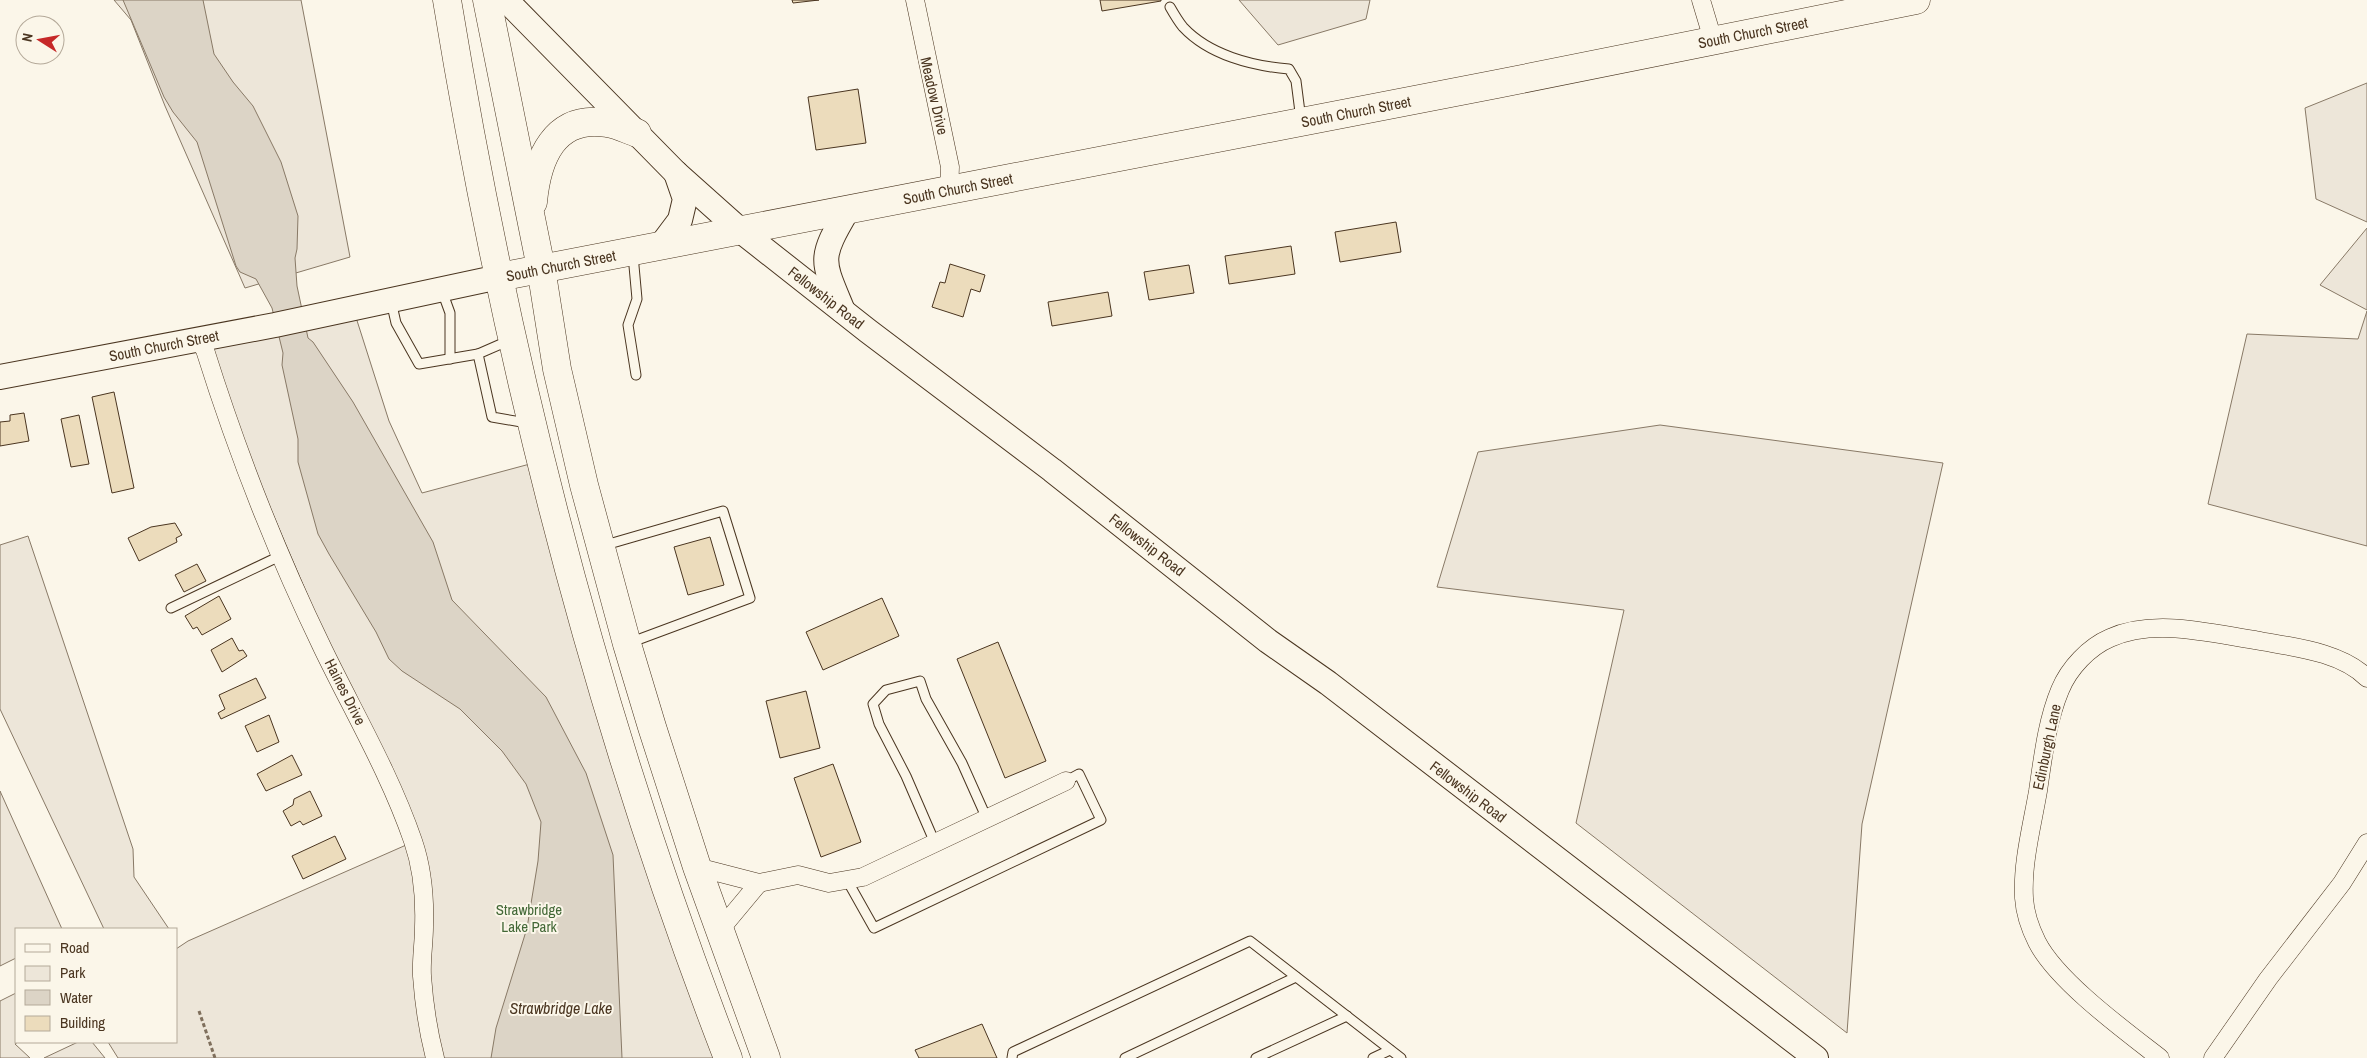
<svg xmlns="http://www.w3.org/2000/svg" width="2367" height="1058" font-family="'Archivo Narrow',sans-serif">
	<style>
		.green { fill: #ede6d9; stroke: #887966 }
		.water { fill: #dcd4c6; stroke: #887966 }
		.building { fill: #ecdcbc; stroke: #4a3520 }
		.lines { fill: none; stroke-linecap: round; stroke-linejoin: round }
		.lane-casing { stroke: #4a3520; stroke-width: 11 }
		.street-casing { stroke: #4a3520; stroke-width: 19 }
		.secondary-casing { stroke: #4a3520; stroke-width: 26 }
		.primary-casing { stroke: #4a3520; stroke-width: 29 }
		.highway-casing { stroke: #4a3520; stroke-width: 29 }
		.path { stroke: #7f6f5c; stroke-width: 3; stroke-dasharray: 4 2.5; stroke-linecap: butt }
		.lane { stroke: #fbf6e9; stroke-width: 9 }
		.street { stroke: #fbf6e9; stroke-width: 18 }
		.secondary { stroke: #fbf6e9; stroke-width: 24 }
		.primary { stroke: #fbf6e9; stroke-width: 28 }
		.highway { stroke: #fbf6e9; stroke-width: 28 }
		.labels { text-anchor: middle; stroke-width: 4; stroke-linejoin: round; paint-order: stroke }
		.street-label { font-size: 15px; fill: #4a3520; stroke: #fbf6e9 }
		.park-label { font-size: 15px; fill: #436837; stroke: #fbf6e9 }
		.water-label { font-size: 16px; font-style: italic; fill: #4a3520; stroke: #fbf6e9 }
	</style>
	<rect width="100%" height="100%" fill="#fbf6e9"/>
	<g class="green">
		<path d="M114,0H301L350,257L245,288L165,106L131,20Z"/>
		<path d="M1239,0H1370L1366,19L1278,45Z"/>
		<path d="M2367,83V222L2316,199L2305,108Z"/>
		<path d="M2367,228V310L2320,285Z"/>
		<path d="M353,308L389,421L422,493L541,461L728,1058H118L108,1042H176V949L188,941L413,842L198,339Z"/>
		<path d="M2367,311V546L2208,504L2247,334L2358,339Z"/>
		<path d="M1660,425L1943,463L1862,824L1847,1033L1576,823L1624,610L1437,587L1478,452Z"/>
		<path d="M28,536L133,849L134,877L169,929H104L0,709V545Z"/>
		<path d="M0,791L62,929H16V958L0,966Z"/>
		<path d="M16,993L18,1042L15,1044L30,1058H0V1001Z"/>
		<path d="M78,1042H92L105,1058H44Z"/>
	</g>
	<path class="water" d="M123,0H203L214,54L233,82L253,106L281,162L298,216L297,249L295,258L297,286L308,338L313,342L353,402L433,542L452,600L546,697L586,773L613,855L622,1058H491L496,1028L527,928L538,861L541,822L526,784L502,751L460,709L402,671L389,659L376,632L329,554L318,534L298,462V439L282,365L283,353L272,308L256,279L240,272L236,266L197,142L173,112L164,97Z"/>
	<g class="building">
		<path d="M792,0H819L793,3Z"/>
		<path d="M1100,0H1161V1L1102,11Z"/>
		<path d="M858,89L866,143L816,150L808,97Z"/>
		<path d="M1396,222L1401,252L1340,262L1335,232Z"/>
		<path d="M1291,246L1295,274L1229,284L1225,256Z"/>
		<path d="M950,264L985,275L980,292L971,289L963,317L932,307L940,282L945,283Z"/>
		<path d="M1189,265L1194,293L1149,300L1144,272Z"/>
		<path d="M1108,292L1112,316L1052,326L1048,302Z"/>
		<path d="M114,392L134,488L112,493L92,397Z"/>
		<path d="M24,413L29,441L0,446V422L10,421V415Z"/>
		<path d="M79,415L89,464L71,467L61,419Z"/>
		<path d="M175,523L182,535L176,538L177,542L139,561L128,538L151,527Z"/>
		<path d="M710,537L724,585L688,595L674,547Z"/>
		<path d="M197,564L206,581L184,592L175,575Z"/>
		<path d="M219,596L231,619L202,635L197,627L193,629L185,616Z"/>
		<path d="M882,598L899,636L823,670L806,632Z"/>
		<path d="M232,638L239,651L243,650L247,656L222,672L211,650Z"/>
		<path d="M998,642L1046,761L1005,778L957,659Z"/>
		<path d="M256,678L266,698L221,719L218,713L225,709L219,695Z"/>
		<path d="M806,691L820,748L780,758L766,701Z"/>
		<path d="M269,715L279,742L257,752L245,726Z"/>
		<path d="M292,755L302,775L266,791L257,774Z"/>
		<path d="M833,764L861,842L821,857L794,778Z"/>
		<path d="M310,791L322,816L303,825L300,821L291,826L283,811L293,805L294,799Z"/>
		<path d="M335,836L346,859L303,879L292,856Z"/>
		<path d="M982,1024L997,1058H919L915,1050Z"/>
	</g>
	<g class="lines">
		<defs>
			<g id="lane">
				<path d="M1170,7C1174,14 1178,21 1183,27C1209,55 1252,66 1289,69L1296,81L1301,120"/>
				<path d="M633,255L637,299L628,325L636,375"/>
				<path d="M442,291L450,313V359"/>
				<path d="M391,301L396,323L419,364L478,354"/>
				<path d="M510,340L478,354L492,417L527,423"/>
				<path d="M602,546L723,511L750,598L629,643"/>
				<path d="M171,608L280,556"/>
				<path d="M935,843L906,776L879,724L873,704L886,690L920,681L926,699L962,763L987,819"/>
				<path d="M847,880L874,928L1101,820L1079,774L1066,781"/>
				<path d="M1012,1058L1013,1052L1250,941L1401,1058"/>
				<path d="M1125,1058L1296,977"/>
				<path d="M1256,1058L1347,1016"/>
				<path d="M1373,1058L1390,1050"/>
			</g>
			<g id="street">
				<path d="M915,0L950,167L949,191"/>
				<path d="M1701,0L1713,40"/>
				<path d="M198,339L205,350C237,452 276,552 323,649C354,713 390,774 413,841C422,867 425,899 424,927C424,943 421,960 422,976C424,1004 428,1031 435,1058"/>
				<path d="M697,867L759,883L719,931"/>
				<path d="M759,883L798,875L829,883L863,877L1066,781"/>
				<path d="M2160,1058C2124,1030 2057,981 2037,942C2030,928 2025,914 2024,898C2022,863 2032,826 2038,791C2043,757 2047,721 2060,690C2069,668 2089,647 2110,638C2154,618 2210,633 2255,640C2291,647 2340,651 2367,678"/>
				<path d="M2213,1058L2268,979L2342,883L2367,843"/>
			</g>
			<g id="secondary">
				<path d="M506,0L676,173L741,231L868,331L1052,470L1268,641L1328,683L1816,1058"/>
				<path d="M662,244L680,220L685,199L676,173"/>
				<path d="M843,311C822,260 818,260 847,211"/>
				<path d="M0,377L275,325L499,277"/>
			</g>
			<path id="primary" d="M499,277L1497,84L1916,0"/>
			<g id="highway">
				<path d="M447,0C506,360 596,717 728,1058"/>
				<path d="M487,0L541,268L557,369L584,485L627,644L652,727L697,867L766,1058"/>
				<path d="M533,202C537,159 554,114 607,123C617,124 628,130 637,133"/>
			</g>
		</defs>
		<use href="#lane" class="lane-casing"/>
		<use href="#street" class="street-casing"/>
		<use href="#secondary" class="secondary-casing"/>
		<use href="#primary" class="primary-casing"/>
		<use href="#highway" class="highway-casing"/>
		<path class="path" d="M199,1011L215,1058"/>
		<use href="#lane" class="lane"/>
		<use href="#street" class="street"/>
		<use href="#secondary" class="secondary"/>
		<use href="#primary" class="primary"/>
		<use href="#highway" class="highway"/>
	</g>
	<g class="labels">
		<g class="street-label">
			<text transform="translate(1753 33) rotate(-11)" y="5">South Church Street</text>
			<text transform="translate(934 96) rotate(77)" y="5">Meadow Drive</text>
			<text transform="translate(1356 112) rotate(-11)" y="5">South Church Street</text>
			<text transform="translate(958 189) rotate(-11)" y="5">South Church Street</text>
			<text transform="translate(561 266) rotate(-11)" y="5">South Church Street</text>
			<text transform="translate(826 298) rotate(38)" y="5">Fellowship Road</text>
			<text transform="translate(164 346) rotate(-11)" y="5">South Church Street</text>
			<text transform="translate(1147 545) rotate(38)" y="5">Fellowship Road</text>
			<text transform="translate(345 692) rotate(63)" y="5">Haines Drive</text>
			<text transform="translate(2047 747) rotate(-78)" y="5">Edinburgh Lane</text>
			<text transform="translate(1468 792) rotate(37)" y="5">Fellowship Road</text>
		</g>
		<g class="park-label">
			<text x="529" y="915">Strawbridge<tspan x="529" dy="17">Lake Park</tspan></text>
		</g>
		<g class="water-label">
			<text x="561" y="1014">Strawbridge Lake</text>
		</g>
	</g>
	<rect x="15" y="928" width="162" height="115" fill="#fbf6e9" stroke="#b4a999"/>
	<rect x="25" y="944" width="25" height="8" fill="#fbf6e9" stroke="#b4a999"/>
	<text x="60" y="953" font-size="15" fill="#4a3520">Road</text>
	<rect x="25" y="966" width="25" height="15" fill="#ede6d9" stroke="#b4a999"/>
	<text x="60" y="978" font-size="15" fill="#4a3520">Park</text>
	<rect x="25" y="990" width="25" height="15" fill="#dcd4c6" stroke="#b4a999"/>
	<text x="60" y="1003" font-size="15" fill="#4a3520">Water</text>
	<rect x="25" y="1016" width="25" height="15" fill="#ecdcbc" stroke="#b4a999"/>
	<text x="60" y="1028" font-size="15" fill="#4a3520">Building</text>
	<g transform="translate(40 40) rotate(281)"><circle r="24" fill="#fbf6e9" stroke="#b4a999"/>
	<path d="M0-4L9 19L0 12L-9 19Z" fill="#c62828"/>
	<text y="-8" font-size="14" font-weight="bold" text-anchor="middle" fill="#4a3520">N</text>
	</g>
</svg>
